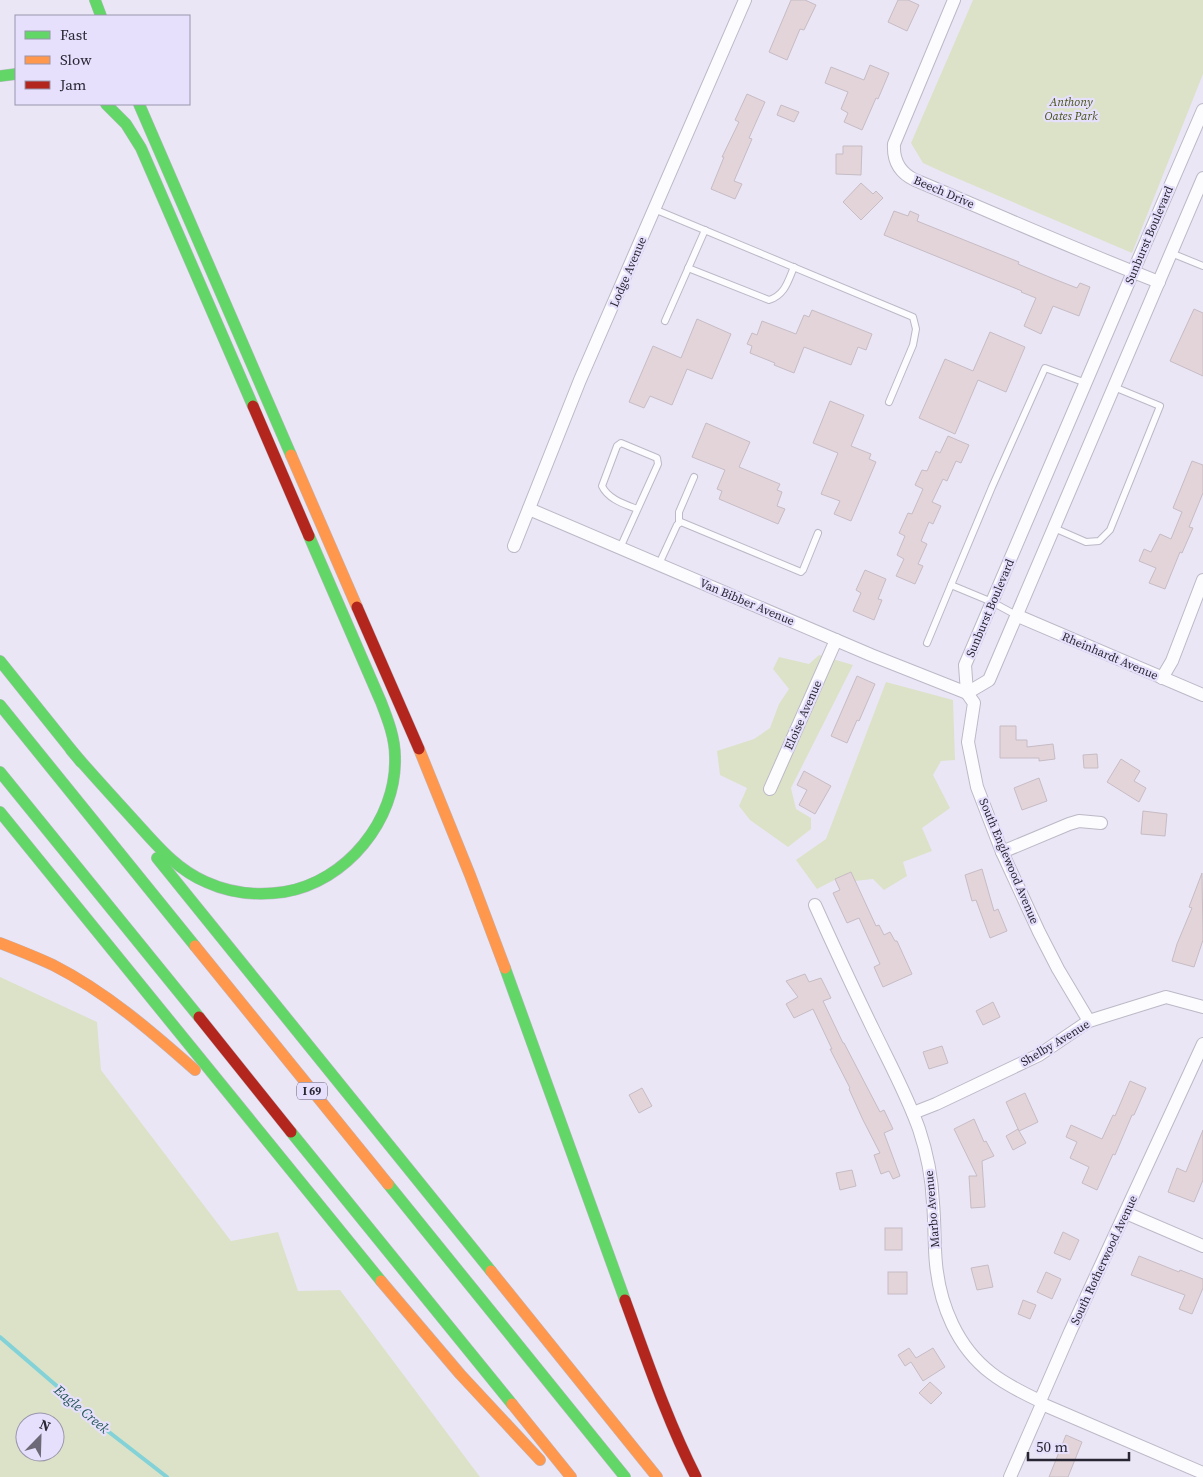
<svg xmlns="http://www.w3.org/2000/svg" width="1203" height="1477" font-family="'Source Serif 4',serif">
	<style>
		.green { fill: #dce2c8; fill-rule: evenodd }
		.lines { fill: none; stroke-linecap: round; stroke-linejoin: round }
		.stream { stroke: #82d2d7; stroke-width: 4 }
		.building { fill: #e3d4da; stroke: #c6bcc3 }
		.lane-casing { stroke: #bcb9c6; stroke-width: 8 }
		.street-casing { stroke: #bcb9c6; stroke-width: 14 }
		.fast-casing { stroke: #bcb9c6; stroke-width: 12 }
		.slow-casing { stroke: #bcb9c6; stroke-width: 12 }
		.jam-casing { stroke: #bcb9c6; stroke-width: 12 }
		.lane { stroke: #fcfbfe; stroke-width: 6 }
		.street { stroke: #fcfbfe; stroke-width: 12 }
		.fast { stroke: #63d668; stroke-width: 11 }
		.slow { stroke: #ff974d; stroke-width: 11 }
		.jam { stroke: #b3261e; stroke-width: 11 }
		.labels { text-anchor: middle; stroke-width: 4.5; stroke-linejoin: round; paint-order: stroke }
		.shield { fill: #e6e0fc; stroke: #625e6f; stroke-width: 1 }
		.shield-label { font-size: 11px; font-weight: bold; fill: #292633 }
		.park-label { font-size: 12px; font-style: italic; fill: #49531a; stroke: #e6e0fc }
		.street-label { font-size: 12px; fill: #292633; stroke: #e6e0fc }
		.water-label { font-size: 14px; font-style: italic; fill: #255757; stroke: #e6e0fc }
	</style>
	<rect width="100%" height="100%" fill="#eae6f6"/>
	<g class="green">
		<path d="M973,0H1203V74L1132,253L947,174L923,163L911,143Z"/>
		<path d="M819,655L853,665L791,788L796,809L811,818V829L788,847L750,820L739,806L747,788L720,775L717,751L754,739L770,728L779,704L789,689L773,669L779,657L809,664Z"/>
		<path d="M886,682L953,700L955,760L941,761L933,775L950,808L922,828L932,851L903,862L907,876L884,890L873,879L855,881L844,875L817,889L796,860L826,839Z"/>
		<path d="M0,977L97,1022L101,1070L231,1241L278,1232L298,1291L340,1290L480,1477H0ZM25,1422H55V1452H25Z"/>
	</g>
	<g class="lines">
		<path class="stream" d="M0,1337L58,1387L87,1415L167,1477"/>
	</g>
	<g class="building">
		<path d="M791,0H805L816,5L804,30L800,29L787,60L769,52Z"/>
		<path d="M898,0H908L919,5L907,31L888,22Z"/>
		<path d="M870,65L889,73L878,99L876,98L862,130L844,122L848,113L841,109L848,92L825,83L831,67L864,80Z"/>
		<path d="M747,94L765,102L749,138L752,139L734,181L742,184L735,199L711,189L724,157H722L739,122L735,120Z"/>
		<path d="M781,105L799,112L794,122L777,115Z"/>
		<path d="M843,146H862L861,175L836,174V154H843Z"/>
		<path d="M861,183L873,194L876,191L883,198L861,220L843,202Z"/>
		<path d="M894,211L908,216L910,211L919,215L917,221L1019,262L1018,264L1054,279L1077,288L1080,283L1090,287L1079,316L1053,306L1041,334L1024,326L1036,298L1021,292L1022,291L884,235Z"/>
		<path d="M1194,309L1203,313V376L1170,361Z"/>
		<path d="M812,310L872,334L866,350L858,347L851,365L804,347L794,373L774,365L775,363L750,353L752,346L747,344L752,333L757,335L762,321L796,334L804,315L809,317Z"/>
		<path d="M697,319L731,334L712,379L687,369L672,405L650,396L644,408L629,402L653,346L681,358Z"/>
		<path d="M990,332L1025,347L1006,392L978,380L955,434L919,418L945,359L973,371Z"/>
		<path d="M830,401L864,415L851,446L871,454L869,459L876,462L851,521L834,514L840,501L821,494L838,453L813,443Z"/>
		<path d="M706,423L750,442L739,467L780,484L777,490L782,492L777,506L785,509L778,524L719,499L722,491L717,489L725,470L692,457Z"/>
		<path d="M948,436L969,445L961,463L956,461L947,481L943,479L932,502L941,506L933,524L929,522L921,541L927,544L918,564L923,566L915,584L896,576L904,559L897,555L905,536L899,533L908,513L912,514L923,489L915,485L922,470L927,471L936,451L940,453Z"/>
		<path d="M1192,461L1203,465V493L1189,527L1193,528L1182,553L1180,552L1165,589L1149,583L1156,568L1139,561L1144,549L1151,552L1160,534L1171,539L1182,512L1173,508Z"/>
		<path d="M865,570L886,579L878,599L882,600L874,620L853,611L861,593L856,590Z"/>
		<path d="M857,676L875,684L859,721L857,720L847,743L831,736Z"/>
		<path d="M1000,726H1016V740H1027V747L1053,744L1055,759L1039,761V758H1000Z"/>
		<path d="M1097,754L1098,768H1084L1083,755Z"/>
		<path d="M1121,759L1140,771L1134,781L1146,788L1139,802L1107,782Z"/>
		<path d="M804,771L831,786L815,814L799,805L807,790L797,785Z"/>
		<path d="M1039,778L1047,801L1022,810L1014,788Z"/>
		<path d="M1143,811L1167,814L1165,836L1141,834Z"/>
		<path d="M982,869L994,911L998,909L1007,931L990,938L976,900L972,901L965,875Z"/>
		<path d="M851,872L876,926L879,925L884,935L890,932L895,941H897L912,974L883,987L874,967L880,964L859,918L847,923L833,893L840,890L835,879Z"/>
		<path d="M1202,873L1203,940L1194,967L1172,961L1177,944L1192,908L1189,907Z"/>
		<path d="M805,974L809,982L821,978L831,998L823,1001L843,1043H844L880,1112L884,1110L893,1129L884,1133L900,1176L893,1179L889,1171L881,1174L874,1155L880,1153L863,1120L849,1089L850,1088L830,1049H832L813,1009L794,1018L786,1004L798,997L786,981Z"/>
		<path d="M993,1002L1000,1017L983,1025L976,1011Z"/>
		<path d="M942,1046L948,1063L929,1069L923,1052Z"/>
		<path d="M1130,1081L1146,1088L1134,1115H1132L1115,1155L1113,1154L1097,1190L1082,1183L1089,1167L1070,1158L1077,1142L1066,1137L1071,1125L1102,1139L1113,1115L1115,1116Z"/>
		<path d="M642,1088L652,1106L639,1113L629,1095Z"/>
		<path d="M1025,1093L1038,1122L1019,1131L1026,1143L1013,1150L1006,1136L1018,1129L1019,1131L1006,1102Z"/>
		<path d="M974,1119L984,1142L986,1141L994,1156L982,1161L985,1207L971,1208L969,1176H977L954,1129Z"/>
		<path d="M1203,1130V1180L1194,1202L1168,1192L1177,1168L1186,1172Z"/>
		<path d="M852,1170L856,1186L840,1190L836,1173Z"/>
		<rect x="885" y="1228" width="17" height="22"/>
		<path d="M1063,1232L1079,1240L1070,1260L1054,1253Z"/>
		<path d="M1139,1256L1179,1272L1180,1270L1203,1279V1288L1192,1314L1179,1309L1185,1295L1131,1275Z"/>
		<path d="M988,1265L993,1287L977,1290L971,1268Z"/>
		<rect x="888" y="1272" width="19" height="22"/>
		<path d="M1046,1272L1061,1279L1052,1299L1037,1292Z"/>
		<path d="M1023,1300L1036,1305L1030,1319L1018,1314Z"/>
		<path d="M909,1348L916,1358L933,1348L945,1367L923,1381L911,1362L905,1366L898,1355Z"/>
		<path d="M930,1382L942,1393L931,1404L919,1393Z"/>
		<path d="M1066,1435L1082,1442L1068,1477H1049Z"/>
	</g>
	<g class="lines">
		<defs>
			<g id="lane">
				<path d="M654,209L913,317L916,329L913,345L889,402"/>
				<path d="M1171,253L1203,266"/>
				<path d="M688,268L769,300C785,295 788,281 794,267"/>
				<path d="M665,321L705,230"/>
				<path d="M679,523V512L694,477"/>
				<path d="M1054,528L1086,542L1099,541L1110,530L1160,406L1114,387"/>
				<path d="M620,548L658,464L657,458L621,443L617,446L602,486C608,499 624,504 637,509"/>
				<path d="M659,564L677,525L681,522L801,572L803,570L818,533"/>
				<path d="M1018,616L992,602L951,585L992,487L1045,368L1086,383"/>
				<path d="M927,643L951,585"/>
			</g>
			<g id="street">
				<path d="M954,0L894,144C893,161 900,173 915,180C996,214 1076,250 1159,282"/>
				<path d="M529,509L871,655L967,693"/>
				<path d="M514,546L580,380L745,0"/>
				<path d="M1018,616L1203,695"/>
				<path d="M1162,678L1172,661L1203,580"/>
				<path d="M967,693L965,665L1133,272L1203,110"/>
				<path d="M967,693L989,680L1203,178"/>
				<path d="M967,693L974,703L968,742L977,787L1002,852L1039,932L1058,969L1089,1021"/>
				<path d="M770,789L836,640"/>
				<path d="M1002,852L1069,824L1079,821L1101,823"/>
				<path d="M815,905C834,947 853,988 873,1029C889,1062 907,1095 919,1129C927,1153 932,1178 933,1203C935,1223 934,1244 936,1264C940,1305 957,1347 991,1373C1005,1384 1023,1393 1040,1401"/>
				<path d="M913,1113L936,1104L1039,1055L1089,1021L1166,997L1203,1007"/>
				<path d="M1126,1213L1203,1246"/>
				<path d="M1042,1404L1203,1473"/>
				<path d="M1010,1477L1042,1404L1040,1401L1070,1332L1203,1044"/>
			</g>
			<g id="fast">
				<path d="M95,0L101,16"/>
				<path d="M0,76L16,74"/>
				<path d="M106,104L126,124L141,148L253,406"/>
				<path d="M139,104L291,455"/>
				<path d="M0,661L81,762"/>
				<path d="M0,705L195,946"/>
				<path d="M71,750C91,773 111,795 132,818C154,842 175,869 206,882C230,893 257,896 284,892C346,882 397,820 395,757C395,738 388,720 381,702L309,536"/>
				<path d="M0,772L199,1017"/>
				<path d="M0,812L381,1281"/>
				<path d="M157,858L491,1271"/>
				<path d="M505,968L625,1300"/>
				<path d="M291,1132L512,1404"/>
				<path d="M388,1184L625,1477"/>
			</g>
			<g id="slow">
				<path d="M291,455L357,607"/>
				<path d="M419,749L470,875L505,968"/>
				<path d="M0,943C18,950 36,957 53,965C106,992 151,1031 195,1070"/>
				<path d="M195,946L388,1184"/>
				<path d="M491,1271L657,1477"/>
				<path d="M381,1281L460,1374L540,1460"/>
				<path d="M512,1404L571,1477"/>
			</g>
			<g id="jam">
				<path d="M253,406L309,536"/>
				<path d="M357,607L419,749"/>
				<path d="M199,1017L291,1132"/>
				<path d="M625,1300C647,1360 667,1420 696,1477"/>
			</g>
		</defs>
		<use href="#lane" class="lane-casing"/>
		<use href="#street" class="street-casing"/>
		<use href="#fast" class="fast-casing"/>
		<use href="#slow" class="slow-casing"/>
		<use href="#jam" class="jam-casing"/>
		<use href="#lane" class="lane"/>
		<use href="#street" class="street"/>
		<use href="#fast" class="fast"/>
		<use href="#slow" class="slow"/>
		<use href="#jam" class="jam"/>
	</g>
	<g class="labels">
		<rect class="shield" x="297" y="1082.5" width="30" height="17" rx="4"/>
		<g class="shield-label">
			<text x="312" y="1095">I 69</text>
		</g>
		<g class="park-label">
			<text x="1071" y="106">Anthony<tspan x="1071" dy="14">Oates Park</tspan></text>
		</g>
		<g class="street-label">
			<text transform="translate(944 192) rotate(23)" y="4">Beech Drive</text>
			<text transform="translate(1149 235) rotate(-67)" y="4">Sunburst Boulevard</text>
			<text transform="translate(628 272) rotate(-67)" y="4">Lodge Avenue</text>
			<text transform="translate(747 602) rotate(23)" y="4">Van Bibber Avenue</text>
			<text transform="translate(990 608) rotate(-67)" y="4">Sunburst Boulevard</text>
			<text transform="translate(1110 656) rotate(23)" y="4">Rheinhardt Avenue</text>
			<text transform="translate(803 715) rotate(-66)" y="4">Eloise Avenue</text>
			<text transform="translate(1009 861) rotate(67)" y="4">South Englewood Avenue</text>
			<text transform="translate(1055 1043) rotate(-31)" y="4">Shelby Avenue</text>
			<text transform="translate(932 1209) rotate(-95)" y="4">Marbo Avenue</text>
			<text transform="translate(1104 1260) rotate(-65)" y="4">South Rotherwood Avenue</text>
		</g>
		<g class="water-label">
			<text transform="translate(82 1409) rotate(40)" y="5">Eagle Creek</text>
		</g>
	</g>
	<rect x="15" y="15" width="175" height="90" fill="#e6e0fc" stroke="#9a96ac"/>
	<rect x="25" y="31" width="25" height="8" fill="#63d668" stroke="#9a96ac"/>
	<text x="60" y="40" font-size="15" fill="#292633">Fast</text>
	<rect x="25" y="56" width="25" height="8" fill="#ff974d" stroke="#9a96ac"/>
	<text x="60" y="65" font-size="15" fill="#292633">Slow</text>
	<rect x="25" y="81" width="25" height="8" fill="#b3261e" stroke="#9a96ac"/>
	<text x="60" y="90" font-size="15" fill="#292633">Jam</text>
	<g transform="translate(40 1437) rotate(23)"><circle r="24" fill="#e6e0fc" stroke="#9a96ac"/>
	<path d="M0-4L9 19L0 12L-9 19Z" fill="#6d6977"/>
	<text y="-8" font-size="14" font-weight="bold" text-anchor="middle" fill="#292633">N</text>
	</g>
	<path d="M1028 1452v8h101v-8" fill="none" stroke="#292633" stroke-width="2.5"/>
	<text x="1036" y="1452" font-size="15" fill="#292633" stroke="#e6e0fc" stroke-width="4" paint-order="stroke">50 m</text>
</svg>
